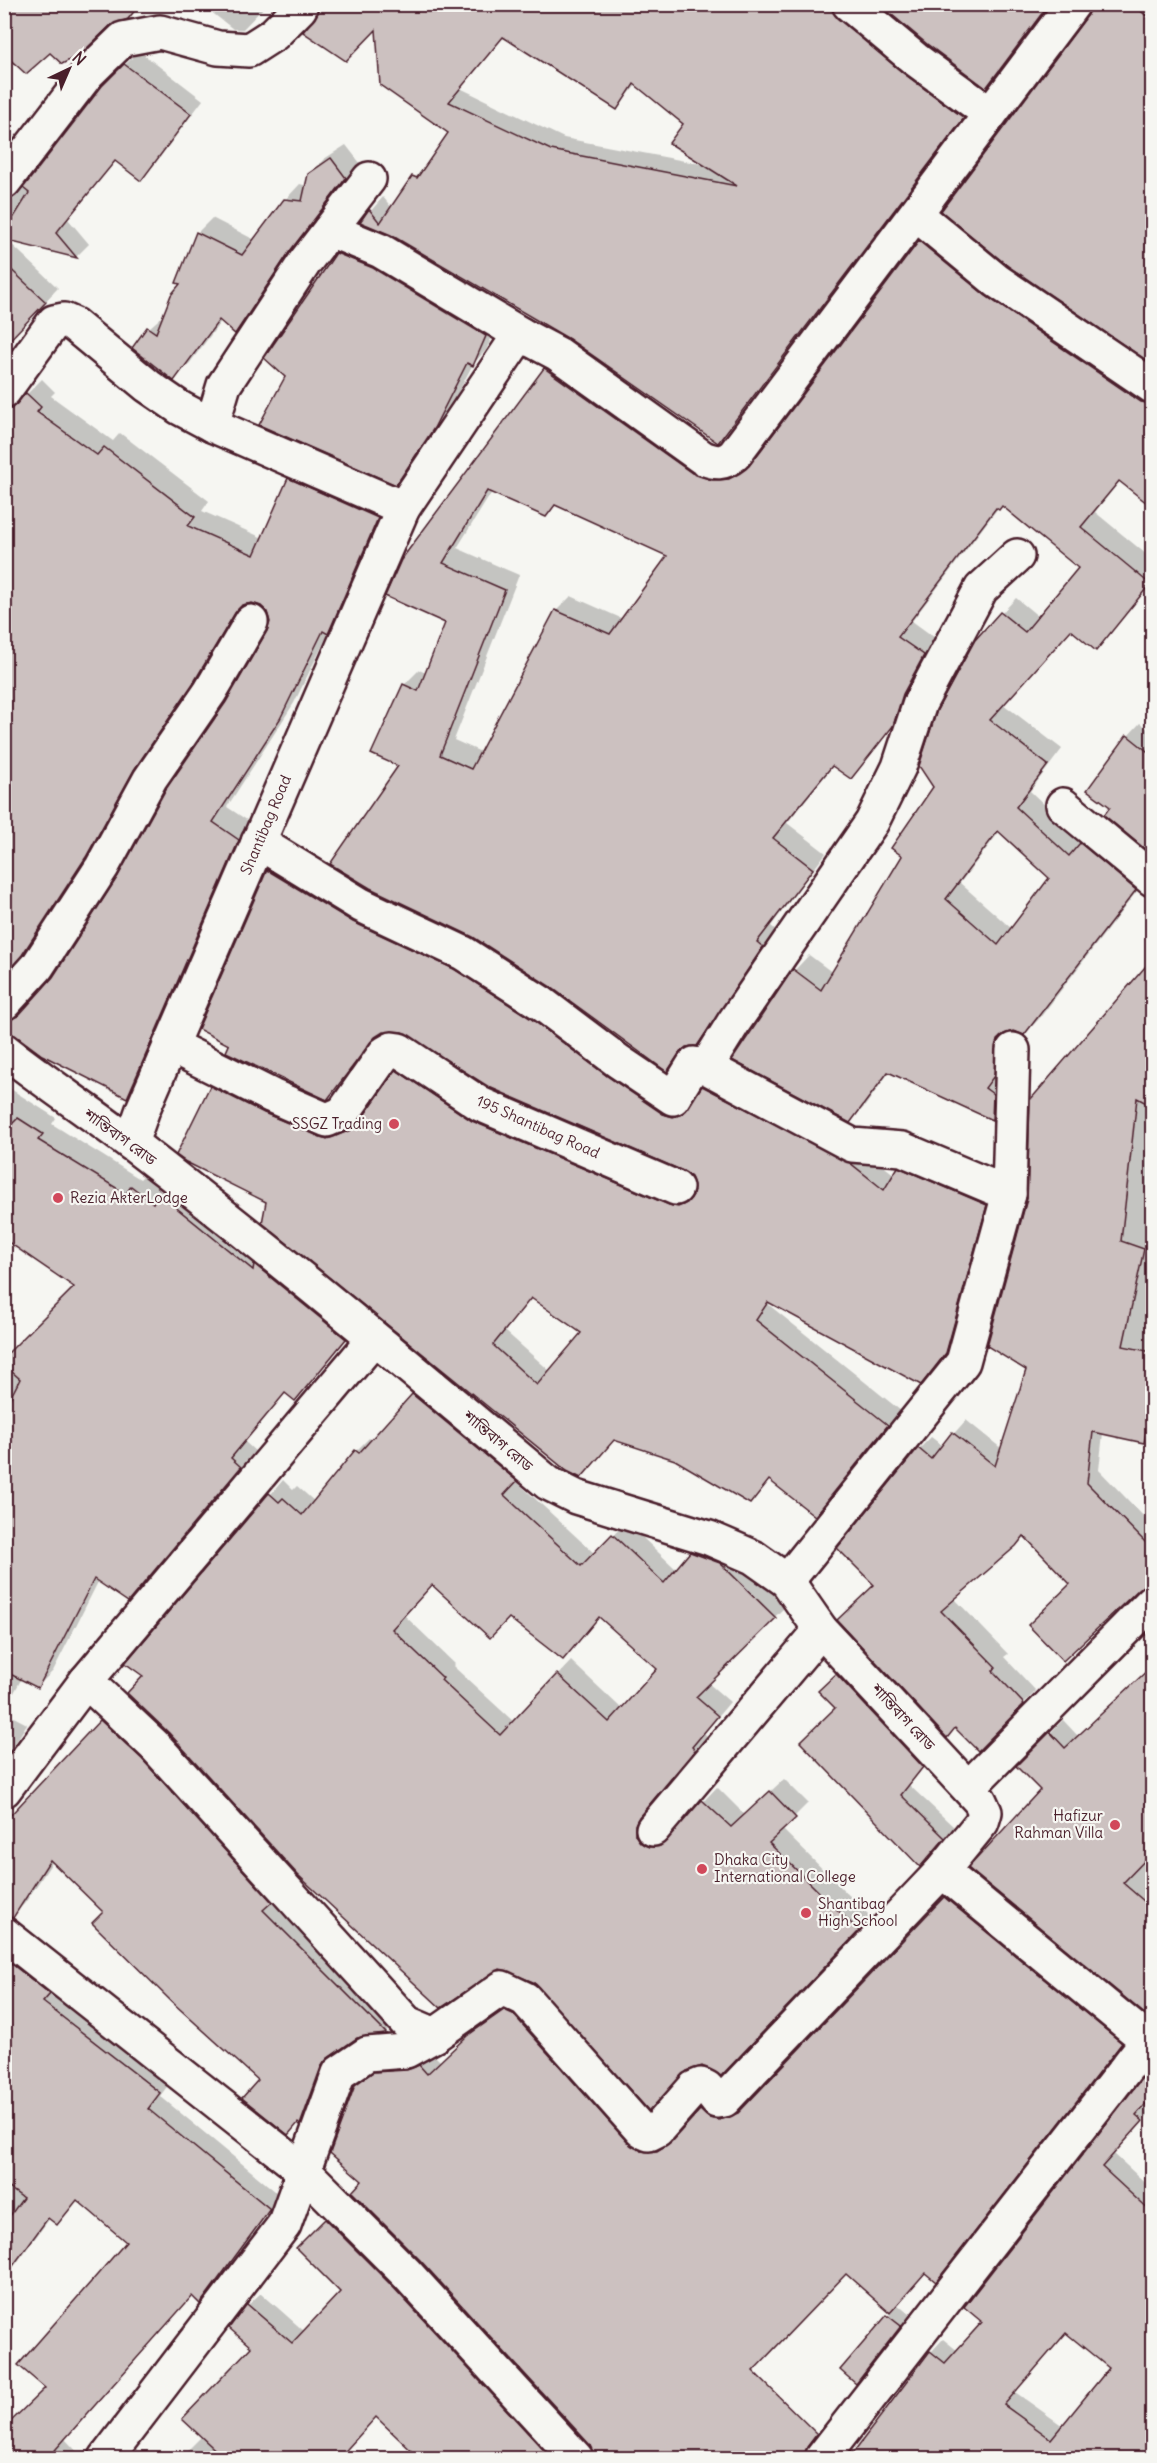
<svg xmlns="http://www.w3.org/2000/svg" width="1157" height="2463" font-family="Delius,'Noto Sans Bengali',sans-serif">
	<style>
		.shadow { fill: #0003; fill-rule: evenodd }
		.building { fill: #ccc1c0; stroke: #4a1f2b; stroke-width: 1.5; fill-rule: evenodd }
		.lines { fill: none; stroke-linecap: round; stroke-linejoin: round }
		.minor-casing { stroke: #4a1f2b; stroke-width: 38 }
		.minor { stroke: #f6f6f2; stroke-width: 33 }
		.poi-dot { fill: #d1495b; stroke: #f6f6f2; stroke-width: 2 }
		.labels { text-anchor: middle; stroke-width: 4.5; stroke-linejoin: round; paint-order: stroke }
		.street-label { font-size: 15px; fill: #4a1f2b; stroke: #f6f6f2 }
		.poi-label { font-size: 15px; fill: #4a1f2b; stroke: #f6f6f2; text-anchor: start }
	</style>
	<rect width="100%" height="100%" fill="#f6f6f2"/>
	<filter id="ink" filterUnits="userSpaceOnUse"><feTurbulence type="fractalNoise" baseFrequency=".0167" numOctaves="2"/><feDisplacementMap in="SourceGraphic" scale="12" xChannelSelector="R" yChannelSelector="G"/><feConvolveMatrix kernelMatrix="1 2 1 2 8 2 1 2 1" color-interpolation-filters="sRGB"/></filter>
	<g filter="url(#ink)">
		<g class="shadow">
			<path d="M201,4H275L271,8L266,5L243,29H233Z"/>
			<path d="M320,4H850L976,104L731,428L718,441L570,338L391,234L362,221L383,197L392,208L450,133L377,27L320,13ZM504,36L617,108L637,84L685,124L706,165L564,138L460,88Z"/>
			<path d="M881,4H1052L986,86Z"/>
			<path d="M1111,4H1152V362L1009,265Z"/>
			<path d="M139,51L203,100L154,165L141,179L116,160L68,219L89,244L77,256L6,239L58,288L4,345V211L103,87Z"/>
			<path d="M346,145L360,163L305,234L250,317L235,332L222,320L189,364L174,379L134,348L149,328L165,314L182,283L197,233L212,218L255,240L285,200L300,184L307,186L309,175L324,159Z"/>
			<path d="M935,227L1152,384V505L1121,480L1095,512L1152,559V583L1096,649L1072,629L1003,704L1062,749L1030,791L1084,842L1150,874L1039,1019L1024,1034L1011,1030L1007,1103L992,1118L890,1071L865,1106L850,1121L735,1059L795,970L809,955L833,973L904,855L935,787L976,641L1016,598L1039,617L1080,567L1002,504L998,508L912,621L938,640L907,709L851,777L834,765L787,823L826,853L771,926L777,931L712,1029L696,1044L688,1045L667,1070L400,765L404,685L419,670L426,673L447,622L387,595L545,369L560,354L745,464L758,456L920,242ZM492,492L546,515L557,504L670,556L623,619L571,596L556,611L481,752L454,740L519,575L457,548ZM1000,831L1051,878L1012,929L960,883Z"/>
			<path d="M351,240L499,321L486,350L473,364L448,412L410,469L396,483L287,376L337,254Z"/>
			<path d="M4,345L12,352L4,364Z"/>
			<path d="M42,379L55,392L51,396L113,441L120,433L209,501L202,511L263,538L289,479L304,464L392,503L343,617L330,630L294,703L227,807L253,824L142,1081L127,1096L42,1054L4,1030V999L15,1007H25L54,978L227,702L269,632L271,623L269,613L261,604L245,603L101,841L37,939L4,974V387L17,395L27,394Z"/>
			<path d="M1140,723L1152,732V853L1106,815L1112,807L1128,736Z"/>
			<path d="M282,857L687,1104L692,1102L717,1074L863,1150L895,1175L912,1155L999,1191L959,1338L920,1383L771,1302L769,1305L901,1411L815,1514L771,1479L749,1502L675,1458L615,1439L581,1477L268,1201L211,1087L224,1073L342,1126L364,1118L397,1071L410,1058L683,1192L695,1193L696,1185L693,1176L684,1169L403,1030L380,1033L327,1098L200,1028L268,870ZM532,1297L584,1332L551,1372L505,1331Z"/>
			<path d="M1152,962V1443L1103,1433L1099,1470L1152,1525V1582L1072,1584L1025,1535L954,1598L1008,1654L1004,1657L1036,1691L978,1749L876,1584L919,1449L931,1437L943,1446L966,1420L1002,1449L1027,1369L1032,1100Z"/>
			<path d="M4,1046L27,1065L6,1086L56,1118L52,1124L140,1179L147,1172L360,1323L295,1399L286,1392L245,1442L255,1451L128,1600L99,1580L53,1671L38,1686L22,1678L4,1711V1350L9,1354L76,1286L4,1237Z"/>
			<path d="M427,1382L529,1467L516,1481L595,1554L626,1522L677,1570L704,1539L734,1550L788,1604L708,1683L730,1702L704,1733L707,1736L652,1802L647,1811L663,1835L673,1834L717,1787L745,1815L784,1779L808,1803L782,1829L871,1917L734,2061L534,1981L127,1663L283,1480L293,1490L297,1486L315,1502L356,1451L369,1438L372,1441ZM433,1584L509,1616L563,1658L600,1616L659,1669L622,1709L571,1661L514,1722L453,1666L455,1664L404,1615Z"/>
			<path d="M847,1665L932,1757L909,1785L954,1827L930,1855L837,1707L820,1691Z"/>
			<path d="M1152,1667V1779L1128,1806L1152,1829V2018L970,1868L1042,1790L1018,1766L1063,1720L1078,1736Z"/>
			<path d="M114,1709L399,2020L386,2032L356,2037L334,2052L312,2111L300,2123L105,1912L53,1861L25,1903L12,1916L11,1817Z"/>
			<path d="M4,1712L27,1724L4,1761Z"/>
			<path d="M957,1885L1133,2030L948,2267L935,2280L926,2272L897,2304L910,2315L856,2382L842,2370L892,2312L846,2272L704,2402L779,2458H596L591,2444L364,2181L356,2086L388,2060L432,2053L441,2062L481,2023L518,1998L671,2139L682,2132L714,2098L733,2107L751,2101Z"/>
			<path d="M4,1933L172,2080L160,2096L281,2196L213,2289L200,2302L192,2295L65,2439L83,2458H4V2432L47,2388L128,2242L78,2199L57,2223L50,2218L4,2280Z"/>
			<path d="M1152,2067V2115L1150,2113L1113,2153L1152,2189V2458H851L931,2352L943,2339L958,2351L984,2322L966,2307ZM1067,2332L1111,2368L1063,2426L1015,2392Z"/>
			<path d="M339,2207L575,2458H421L376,2415L339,2458H180L202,2436L253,2347L248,2305L261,2293L305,2332L343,2292L298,2248Z"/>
		</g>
		<g class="building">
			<path d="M4,4H140L128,19L110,26L81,54L62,64L50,53L26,74L4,54Z"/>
			<path d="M318,4H831L837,18L903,73L964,118L718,443L569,339L391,235L360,222L369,209L380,223L412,176L417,178L448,133L380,85L376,30L346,61L303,32L318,13ZM503,37L617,110L634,84L683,124L669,143L737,186L551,150L449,102Z"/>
			<path d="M879,4H1049L986,88L927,44Z"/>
			<path d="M1091,4H1133L1152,21V364L1008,266L941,211L1088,15Z"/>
			<path d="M124,64L191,114L141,181L115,161L56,233L77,258L4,240V233L29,193L23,188L102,86Z"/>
			<path d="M331,158L346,178L290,251L235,334L219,320L174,381L132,348L147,327L156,333L171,295L180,284L176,283L196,232L242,255L284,199L302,201L308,174Z"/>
			<path d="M919,241L986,296L1141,402L1152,404V507L1119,481L1081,527L1150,584L1096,651L1071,630L990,720L1048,765L1016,807L1069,856L1080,843L1136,890L1024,1035L1013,1031L1004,1034L997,1040L994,1076L985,1088L993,1094L992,1120L888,1072L850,1123L732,1060L793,969L821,990L902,856L891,848L933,787L919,766L937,710L975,640L1000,612L1025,632L1078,568L1002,506L999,510L996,508L898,637L924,655L903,694L893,726L851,779L832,766L773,838L813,869L757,942L763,947L697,1046L686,1047L679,1054L667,1072L551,987L473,937L370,888L330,864L398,766L371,754L403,684L418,691L445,623L385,596L401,560L544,368L692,473L712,480L729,479L749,466ZM487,491L546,517L555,505L667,556L610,634L555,610L471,769L440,755L505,590L443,563ZM998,831L1049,878L998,945L946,899Z"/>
			<path d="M336,253L373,268L486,336L473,366L467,363L434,428L396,485L259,425L285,377L264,358Z"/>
			<path d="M4,263L46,302L4,346Z"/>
			<path d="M26,393L41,407L37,412L97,455L104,447L195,517L188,526L254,555L288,478L378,518L328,634L323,631L280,719L213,822L239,840L127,1098L42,1055L15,1035L4,1032V1021L18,1016L53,977L118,876L166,789L226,702L267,631L270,622L267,612L261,606L252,603L242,605L235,613L194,682L134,770L86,857L22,955L4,975V409L12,408Z"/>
			<path d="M1127,735L1152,755V855L1104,815L1110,807L1087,790Z"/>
			<path d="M267,870L353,922L454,969L530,1018L607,1076L663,1114L673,1117L682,1114L702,1086L850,1163L884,1190L898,1167L987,1205L946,1353L921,1385L768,1302L756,1320L888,1425L815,1516L769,1480L750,1504L675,1460L614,1440L581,1478L567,1471L262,1223L266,1202L186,1162L176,1155L210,1086L264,1113L327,1139L351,1130L358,1124L396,1070L472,1121L669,1205L678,1207L687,1203L693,1195L694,1185L691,1177L683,1171L489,1087L402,1032H383L375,1037L327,1100L226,1052L229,1045L198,1029ZM531,1298L581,1333L537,1385L493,1345Z"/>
			<path d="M1152,959V1106L1137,1098L1121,1241L1144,1249L1123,1346L1152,1352V1401L1144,1443L1093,1432L1087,1483L1152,1549V1579L1139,1589L1063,1661L1028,1625L1070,1584L1024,1536L1016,1546L941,1611L996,1667L993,1671L1024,1704L978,1751L955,1728L947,1738L837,1620L874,1585L837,1548L918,1448L931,1459L952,1432L995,1466L1026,1370L987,1346L1027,1199L1030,1100Z"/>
			<path d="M18,1118L43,1134L38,1140L126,1194L131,1186L153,1203L158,1193L253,1270L254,1264L346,1339L295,1401L285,1393L231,1458L241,1467L128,1602L94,1579L38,1688L4,1671V1410L20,1379L4,1365V1357L74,1287L4,1239V1119L12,1124Z"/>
			<path d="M412,1394L517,1481L504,1495L581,1566L612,1534L664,1583L690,1552L720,1563L776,1618L696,1697L718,1716L692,1747L695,1750L639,1817L635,1825V1835L641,1843L649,1847L660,1846L702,1800L731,1827L770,1791L796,1818L769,1843L859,1931L721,2076L702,2066L687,2071L649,2111L533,1982L500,1969L441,2008L298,1875L169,1733L127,1693L143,1676L125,1663L269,1493L279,1502L283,1498L302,1515L355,1450L359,1453ZM432,1585L490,1638L509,1618L563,1660L599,1617L657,1669L609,1722L557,1674L500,1735L441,1680L443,1678L392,1629Z"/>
			<path d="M1152,1666V1853L1123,1883L1152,1908V2020L968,1868L1040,1790L1016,1766L1050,1732L1065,1748Z"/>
			<path d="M836,1674L923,1767L901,1795L945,1838L920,1867L800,1742L835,1708L818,1691Z"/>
			<path d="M100,1720L142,1759L272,1902L263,1910L387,2034L357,2038L328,2058L321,2067L300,2125L298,2123L288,2135L242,2098L258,2080L172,2002L92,1923L103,1912L50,1860L13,1918L4,1916V1822Z"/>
			<path d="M944,1897L1122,2043L936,2282L925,2273L890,2313L846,2274L753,2371L817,2434L807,2447L804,2458H594L590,2445L420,2260L352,2192L362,2181L330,2153L355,2085L373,2072L407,2070L419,2065L427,2074L467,2036L504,2010L513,2014L628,2143L642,2151H657L671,2142L700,2110L709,2118L719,2120L738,2113Z"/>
			<path d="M4,1958L50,1994L43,2002L160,2093L148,2109L270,2209L200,2304L192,2296L48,2458H4V2428L45,2388L18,2365L126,2242L77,2200L57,2225L48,2218L4,2278V2224L23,2198L4,2184Z"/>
			<path d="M1152,2065V2097L1136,2115L1143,2121L1102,2167L1152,2213V2458H849L930,2351L945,2363L982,2322L964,2307ZM1066,2333L1109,2368L1051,2439L1004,2405Z"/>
			<path d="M325,2219L392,2286L551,2458H419L376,2417L339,2458H224L182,2419L251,2347L229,2328L247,2304L292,2343L340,2292L296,2248Z"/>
			<path d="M887,2315L901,2326L856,2384L840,2370Z"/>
		</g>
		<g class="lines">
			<defs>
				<g id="minor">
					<path d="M849,4L915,59L990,114"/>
					<path d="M4,182L88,73L123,39L160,32L218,48L249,50L274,34L300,8"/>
					<path d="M917,215L997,281L1152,386"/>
					<path d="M330,230L381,251L520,334"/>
					<path d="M4,391L54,322L64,320L73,324L148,386L180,408L212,425L403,508L520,334L558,354L703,458C716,463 723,464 734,455L1073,4"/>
					<path d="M212,425L224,385L305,262L369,179"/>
					<path d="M1063,805L1152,879"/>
					<path d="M258,842L361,905L463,953L541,1003L618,1061L673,1098L694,1064L706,1067"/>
					<path d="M4,1003L37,967L102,867L150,779L210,692L251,622"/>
					<path d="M170,1045L272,1096L327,1120L343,1113L385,1053L392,1049L399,1050L480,1104L676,1188"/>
					<path d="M4,1050C46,1083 90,1112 132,1144C274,1253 411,1368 548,1483L576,1497L709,1538L753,1557L787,1581L821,1630L980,1801L985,1812L982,1822L942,1871L1152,2044"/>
					<path d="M131,1143L143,1109L403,508"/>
					<path d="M1009,1194L902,1149L852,1145L706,1067L734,1022L872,822L899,767L920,703L981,589L1017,556"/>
					<path d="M787,1581L963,1362L1009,1194L1013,1050"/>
					<path d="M86,1681L155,1746L407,2023L435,2035L502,1988L525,1999L642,2131L649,2134L657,2130L694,2088L701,2085L707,2088L717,2101L724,2100L942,1871"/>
					<path d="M969,1787L1152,1602"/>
					<path d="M4,1790L86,1681L373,1340"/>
					<path d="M653,1829L821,1630"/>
					<path d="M4,1934L304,2171L406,2273L576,2458"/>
					<path d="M106,2458L284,2225L339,2073L367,2054L406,2051L435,2035"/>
					<path d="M822,2458L1148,2040"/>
				</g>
			</defs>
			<use href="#minor" class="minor-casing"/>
			<use href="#minor" class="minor"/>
		</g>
	</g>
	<g class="poi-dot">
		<circle cx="394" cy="1124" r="6"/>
		<circle cx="58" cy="1198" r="6"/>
		<circle cx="1115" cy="1825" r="6"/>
		<circle cx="702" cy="1869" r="6"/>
		<circle cx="806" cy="1913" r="6"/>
	</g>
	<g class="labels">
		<g class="street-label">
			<text transform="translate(266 825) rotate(-67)" y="5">Shantibag Road</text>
			<text transform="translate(538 1127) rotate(24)" y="5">195 Shantibag Road</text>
			<text transform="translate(120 1137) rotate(36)" y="5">শান্তিবাগ রোড</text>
			<text transform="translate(498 1441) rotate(40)" y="5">শান্তিবাগ রোড</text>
			<text transform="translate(903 1717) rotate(47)" y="5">শান্তিবাগ রোড</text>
		</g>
		<g class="poi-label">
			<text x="382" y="1129" text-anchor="end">SSGZ Trading</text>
			<text x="70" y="1203">Rezia AkterLodge</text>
			<text x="1103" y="1821" text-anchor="end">Hafizur<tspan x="1103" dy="17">Rahman Villa</tspan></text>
			<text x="714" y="1865">Dhaka City<tspan x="714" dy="17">International College</tspan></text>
			<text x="818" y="1909">Shantibag<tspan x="818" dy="17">High School</tspan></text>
		</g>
	</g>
	<rect width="1157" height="2463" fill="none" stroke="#f6f6f2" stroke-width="24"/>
	<rect x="12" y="12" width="1133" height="2439" fill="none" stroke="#4a1f2b" stroke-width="2" filter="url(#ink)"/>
	<g transform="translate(69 69) rotate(44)" stroke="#f6f6f2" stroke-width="4.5" paint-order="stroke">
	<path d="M0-4.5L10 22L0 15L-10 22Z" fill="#4a1f2b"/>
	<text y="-9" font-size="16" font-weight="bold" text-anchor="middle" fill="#4a1f2b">N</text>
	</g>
</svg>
